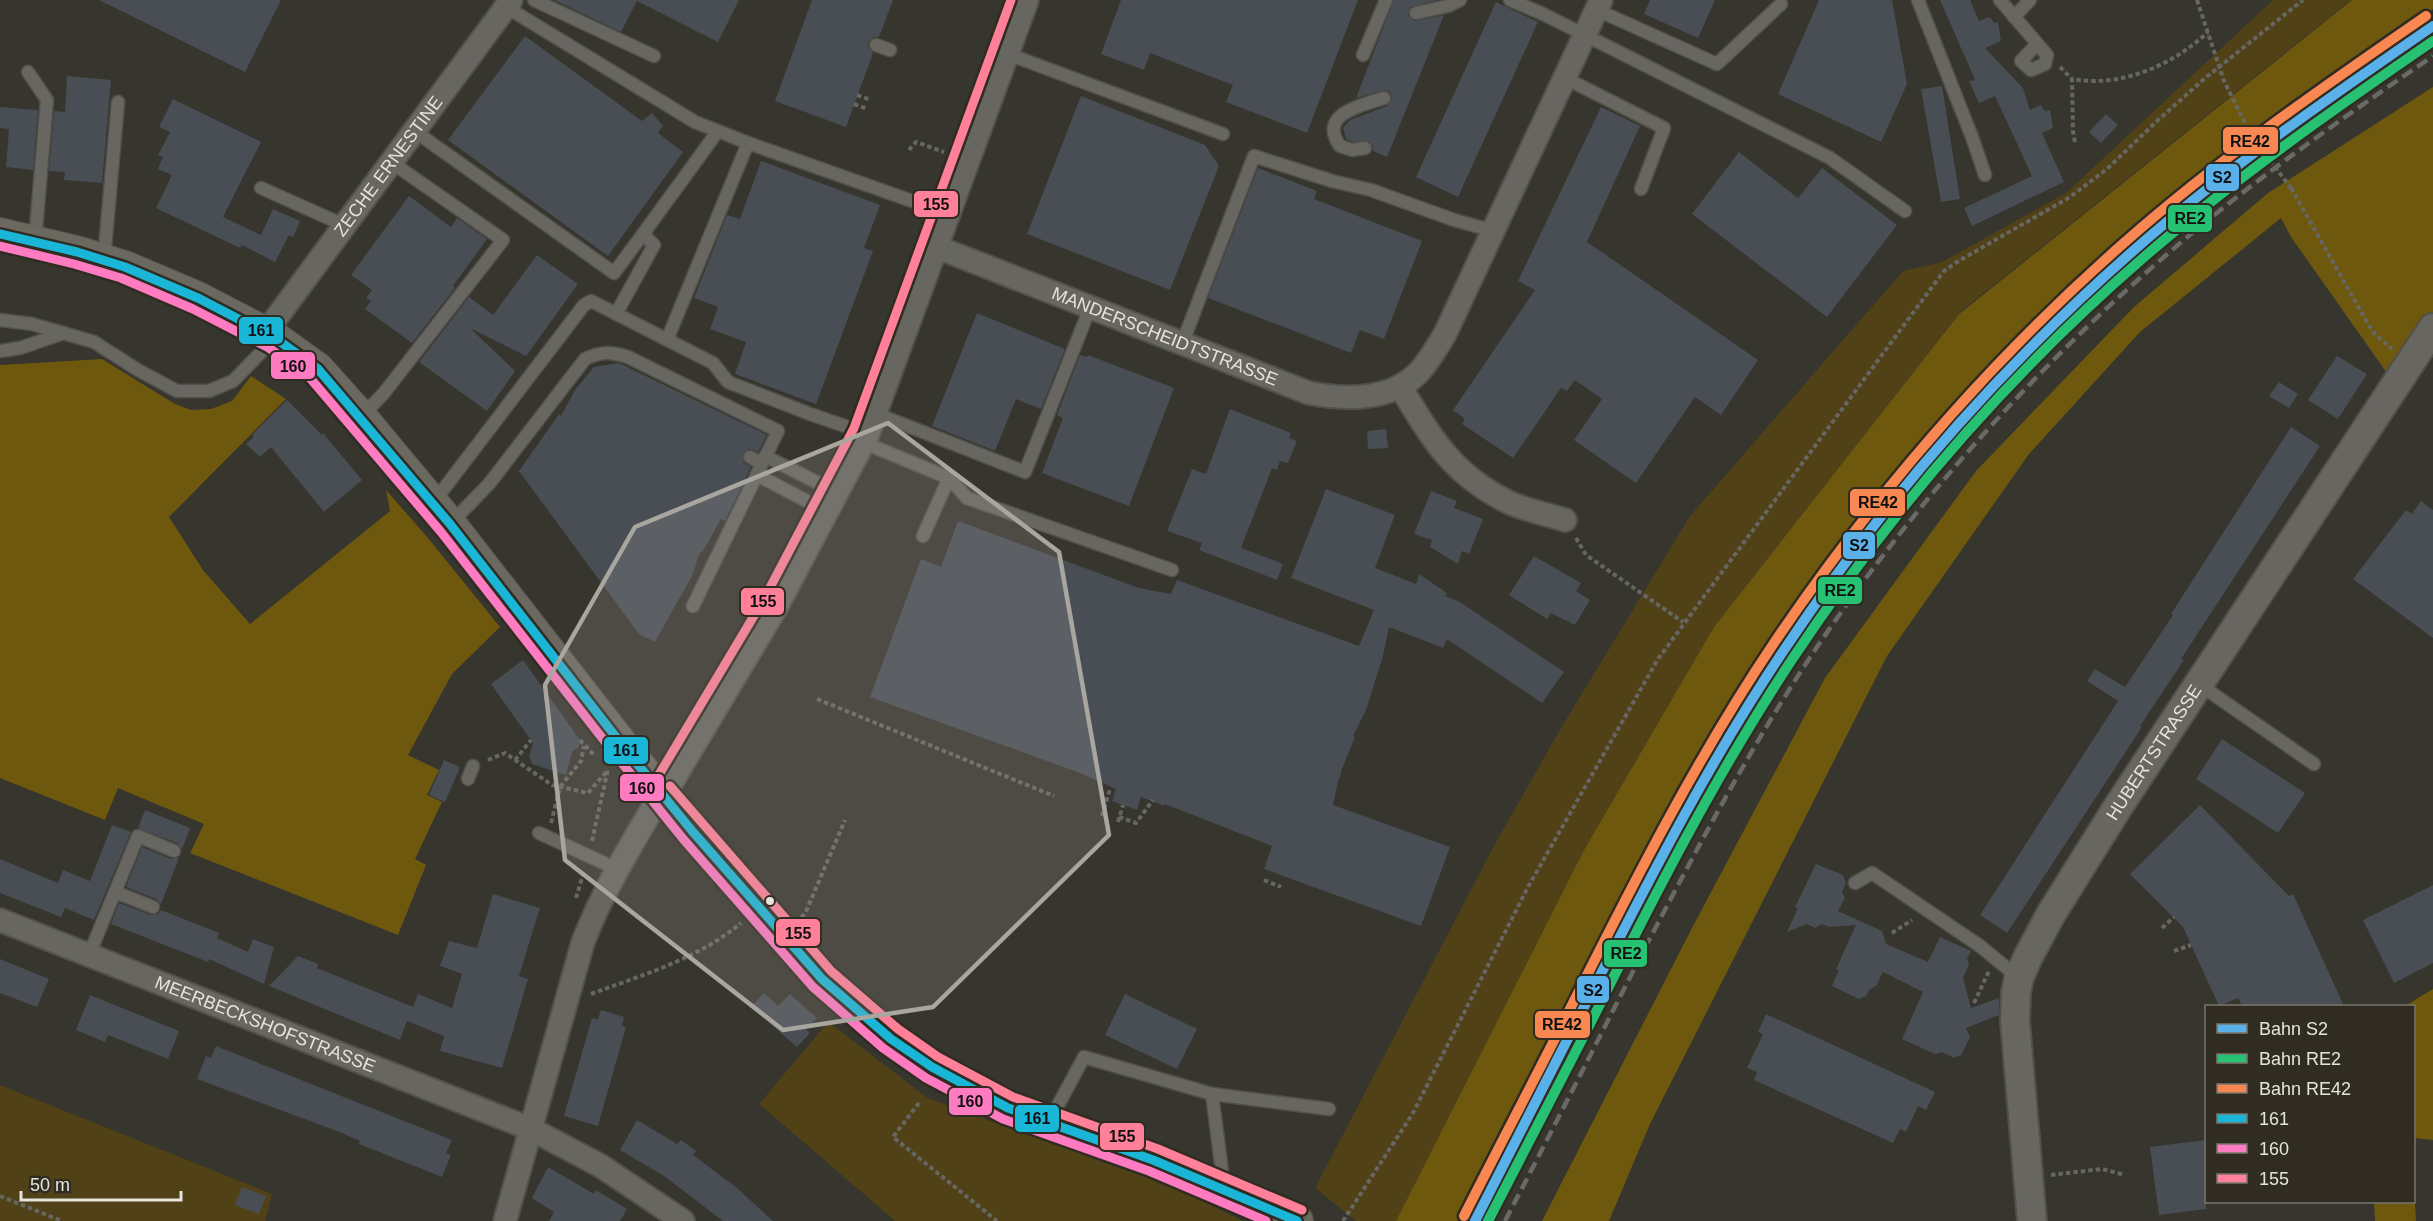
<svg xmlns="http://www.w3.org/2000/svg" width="2433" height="1221" font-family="Helvetica,sans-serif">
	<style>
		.green { fill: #504116 }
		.forest { fill: #6e580e }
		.building { fill: #494e54 }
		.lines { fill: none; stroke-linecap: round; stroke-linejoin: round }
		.service-casing { stroke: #52504b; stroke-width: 15 }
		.minor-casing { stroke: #52504b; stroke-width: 26 }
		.tertiary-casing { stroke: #52504b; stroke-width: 32 }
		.secondary-casing { stroke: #52504b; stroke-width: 34 }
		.path { stroke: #676662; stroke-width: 4; stroke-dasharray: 4.5 3; stroke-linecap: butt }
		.service { stroke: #676660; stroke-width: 12 }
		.minor { stroke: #676660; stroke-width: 22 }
		.tertiary { stroke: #676660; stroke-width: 28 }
		.secondary { stroke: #6a685f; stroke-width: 32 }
		.rail { stroke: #6b6965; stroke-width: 4.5; stroke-dasharray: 12 6; stroke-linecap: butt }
		.path-bridge { stroke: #676662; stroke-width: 4; stroke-dasharray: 4.5 3; stroke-linecap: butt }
		.bus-1-casing { stroke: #302c21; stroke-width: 14 }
		.bus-2-casing { stroke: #302c21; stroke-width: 14 }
		.bus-3-casing { stroke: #302c21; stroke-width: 14 }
		.bus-1 { stroke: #1ab6d8; stroke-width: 9 }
		.bus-2 { stroke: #fe7ac1; stroke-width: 9 }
		.bus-3 { stroke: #ff8098; stroke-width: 9 }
		.rail-1-casing { stroke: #302c21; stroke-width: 15 }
		.rail-2-casing { stroke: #302c21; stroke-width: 15 }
		.rail-3-casing { stroke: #302c21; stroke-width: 15 }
		.rail-1 { stroke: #5ab0e9; stroke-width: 10 }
		.rail-2 { stroke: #26c172; stroke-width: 10 }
		.rail-3 { stroke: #f88751; stroke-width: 10 }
		.marked { fill: #a8a69f; fill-opacity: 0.2; stroke: #a8a69f; stroke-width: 4.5; stroke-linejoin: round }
		.bus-dot { fill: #e5e3dc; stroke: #302c21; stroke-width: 2 }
		.labels { text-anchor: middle; stroke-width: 4.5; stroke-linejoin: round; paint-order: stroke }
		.street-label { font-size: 18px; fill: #e5e3dc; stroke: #302c21 }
		.line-badge { stroke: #302c21; stroke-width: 2 }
		.pale-badge-label { font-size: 16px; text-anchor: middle; font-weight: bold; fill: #111 }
	</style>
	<rect width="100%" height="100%" fill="#36352e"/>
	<g class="green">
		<path d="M2273,0H2351L1961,311L1714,627L1584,850L1396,1221H1356L1315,1188L1496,842L1561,728L1690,516L1903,271L1942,262L2066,193Z"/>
		<path d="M828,1022L928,1098L1180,1190L1243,1221H895L759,1104Z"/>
		<path d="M0,1085L272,1194L265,1221H0Z"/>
	</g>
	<g class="forest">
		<path d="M2352,0H2433V9L2272,119L2165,203L2033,325L1880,491L1761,657L1642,860L1458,1221H1396L1584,850L1714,627L1959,314Z"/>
		<path d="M2433,87V326L2394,383L2291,237L2281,218L2140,332L2029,454L1887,656L1650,1124L1609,1221H1542L1693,926L1825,678L1976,471L2134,307L2268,193Z"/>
		<path d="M102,359L175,404L191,410L211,409L232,401L251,376L286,399L169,517L203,570L250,624L390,511L386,490L428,538L500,627L452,674L408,755L439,770L427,795L442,802L415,859L426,865L398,935L190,853L204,824L118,788L105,820L0,778V365Z"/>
		<path d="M2433,989V1140L2414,1138V1006H2405Z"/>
		<path d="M2414,1187L2416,1221H2375L2374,1202H2414Z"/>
	</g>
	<g class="building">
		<path d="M99,0H281L245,72Z"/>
		<path d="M554,0H739L718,42L637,1L621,32Z"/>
		<path d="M812,0H893L879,37H874L868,42V47L873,53L846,127L775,101Z"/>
		<path d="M1121,0H1358L1307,133L1226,102L1233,85L1150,53L1144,70L1101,54Z"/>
		<path d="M1394,0H1437L1410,7L1408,15L1414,21L1444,15L1387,157L1373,151V146L1369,141L1353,142L1346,139L1343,128L1350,120L1387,106L1392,100L1390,92L1385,90L1356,98Z"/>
		<path d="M1650,0H1715L1698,38L1644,14Z"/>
		<path d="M1819,0H1892L1907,84L1881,142L1778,94Z"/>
		<path d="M1940,0H1970L1979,21L1990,17L1994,23L1998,22L2001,41L1985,48L2023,88L2030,110L2041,105L2045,111L2050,110L2053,128L2042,133L2064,182L1972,226L1964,208L2032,176L1995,96L1979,103L1969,81L1975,80Z"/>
		<path d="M1496,2L1538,22L1458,197L1416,177Z"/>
		<path d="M525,36L642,121L652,113L663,126L658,133L683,152L608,256L448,140Z"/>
		<path d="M67,76L111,80L102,183L64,180L65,172L49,171L54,111L65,112Z"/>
		<path d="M1942,86L1960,199L1941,202L1921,89Z"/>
		<path d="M1081,96L1205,145L1219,166L1170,290L1027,234Z"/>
		<path d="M173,99L261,142L223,217L261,235L273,209L300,221L293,237L289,235L275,262L242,245L240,248L156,208L172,175L158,169L163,157L158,155L170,132L159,127Z"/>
		<path d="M0,107L38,110L33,170L6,167L9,129L0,128Z"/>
		<path d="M1601,107L1640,126L1587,242L1758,360L1721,415L1695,397L1636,483L1574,440L1602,399L1575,380L1567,391L1561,388L1513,458L1462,424L1465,419L1453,410L1535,290L1518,281Z"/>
		<path d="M2106,114L2118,125L2101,143L2089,132Z"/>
		<path d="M1739,152L1798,198L1822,168L1897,225L1827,317L1692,214Z"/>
		<path d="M761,161L880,205L864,248L873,251L816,404L735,374L746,342L710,329L718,307L694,298L727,215L740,219Z"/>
		<path d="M1258,168L1317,191L1314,199L1422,241L1384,339L1360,330L1351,353L1208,298Z"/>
		<path d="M409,196L451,227L457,218L487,239L453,286L455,288L412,343L365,309L371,301L366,298L372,290L351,275Z"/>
		<path d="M537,255L578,284L526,356L470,328L515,371L487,411L419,362L469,297L493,315Z"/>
		<path d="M977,313L1065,349L1041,409L1016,399L995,451L932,426Z"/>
		<path d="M1080,355L1087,357L1088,355L1174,388L1129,506L1042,473L1063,418L1057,415Z"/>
		<path d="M2337,356L2367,374L2338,419L2308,400Z"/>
		<path d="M619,363L767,435L758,452L749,449L743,453V462L751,467L725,521L721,519L702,553L700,552L692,576L655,642L639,634L519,471L559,414L561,416L575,390L594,367Z"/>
		<path d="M2279,382L2298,394L2289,408L2269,396Z"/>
		<path d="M287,400L322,435L323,433L362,480L324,512L271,447L260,457L246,444L254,437L252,435Z"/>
		<path d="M1230,409L1291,433L1289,438L1297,441L1288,463L1280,461L1277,470L1272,468L1241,548L1283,564L1277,580L1199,550L1202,543L1167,531L1192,469L1206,474Z"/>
		<path d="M2291,427L2320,446L2181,659L2184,660L2140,726L2142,727L2007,933L1980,915L2118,701L2087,681L2095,669L2125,687L2173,615L2171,614Z"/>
		<path d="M1386,429L1388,448L1368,449L1367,431Z"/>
		<path d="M1326,489L1395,515L1375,568L1416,584L1419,574L1447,593L1445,596L1460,602L1564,672L1542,703L1447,639L1443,648L1389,627L1383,656L1366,710L1353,736L1355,737L1341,771L1342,772L1338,781L1333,805L1450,847L1421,926L1264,869L1272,846L1165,804L1164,806L1141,797L1137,810L1112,801L1116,789L1080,773L870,697L921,559L941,567L958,521L1139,588L1171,594L1177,580L1359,646L1374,610L1291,578Z"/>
		<path d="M1431,491L1457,501L1454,508L1483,519L1469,554L1462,551L1458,564L1430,547L1432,540L1414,534Z"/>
		<path d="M2421,501L2433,510V638L2353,579L2406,510L2412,514Z"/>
		<path d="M1534,556L1581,583L1576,591L1590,600L1575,625L1551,613L1547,619L1509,595Z"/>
		<path d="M523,660L580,740L579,747L572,752L566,775L532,764L529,756L533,743L491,684Z"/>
		<path d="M2222,739L2305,793L2278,833L2196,779Z"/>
		<path d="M444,760L460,767L445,802L429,795Z"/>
		<path d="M2200,805L2289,896L2293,894L2344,1006H2242L2238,998L2219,1006L2183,927L2130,874Z"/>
		<path d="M145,810L190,828L182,849L177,843L138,828Z"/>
		<path d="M112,825L131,832L94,920L65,908L61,917L0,893V859L58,883L63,870L90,881Z"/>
		<path d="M142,847L171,859L179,858L161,904L156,899L126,887Z"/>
		<path d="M1816,864L1843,875L1846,883L1842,892L1845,898L1838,911L1882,931L1886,944L1928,962L1940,937L1971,951L1967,959L1969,965L1963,978L1971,1008L1999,998V1015L1966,1028L1970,1037L1961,1055L1954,1058L1942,1052L1935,1054L1902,1039L1923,992L1883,972L1876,986L1870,989L1866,996L1859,999L1832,986L1839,970L1836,969L1856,925L1829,927L1822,924L1815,928L1807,924L1787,932L1798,908L1795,907Z"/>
		<path d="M2433,885V963L2394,983L2363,920Z"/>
		<path d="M493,894L540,908L519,976L528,979L502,1068L440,1051L444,1036L407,1021L400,1040L269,986L298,956L318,964L317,968L413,1007L418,994L452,1008L462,974L440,966L449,941L477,948Z"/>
		<path d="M119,903L151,915L158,914L161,910L219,933L217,938L248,952L253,939L274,947L264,984L209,959L208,962L111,924Z"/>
		<path d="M0,959L49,979L37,1007L0,993Z"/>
		<path d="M764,993L778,1006L790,994L817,1018L806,1029L810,1033L797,1047L751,1007Z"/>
		<path d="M1125,994L1197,1029L1177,1069L1105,1035Z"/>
		<path d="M90,995L179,1031L168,1059L108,1035L105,1042L76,1030Z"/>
		<path d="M601,1010L624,1017L622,1026L626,1027L598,1126L564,1116L592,1018L598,1019Z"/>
		<path d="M1766,1014L1935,1092L1926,1110L1918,1106L1906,1132L1900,1129L1893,1143L1754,1080L1757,1072L1747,1068L1763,1034L1758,1032Z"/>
		<path d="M216,1046L452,1140L446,1153L451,1155L442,1177L359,1144L360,1141L342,1133L197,1079L206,1056L211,1058Z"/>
		<path d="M637,1120L677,1144L681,1140L696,1151L693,1155L737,1188L773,1221H723L664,1176L620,1150Z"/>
		<path d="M2206,1140V1209L2159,1215L2150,1147Z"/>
		<path d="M548,1167L594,1194L596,1190L627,1209L620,1221H549L554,1212L532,1198Z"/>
		<path d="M242,1187L266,1196L259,1214L235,1205Z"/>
	</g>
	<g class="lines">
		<defs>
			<g id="service">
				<path d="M534,0L654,56"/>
				<path d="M1510,0L1541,13L1830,158L1905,211"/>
				<path d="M1918,0L1972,137L1985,175"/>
				<path d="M2000,0L2047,55L2045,64L2031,70L2021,61L2037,44"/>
				<path d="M506,7L695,122L718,131"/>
				<path d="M1597,10L1717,64L1781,4"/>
				<path d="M1416,13L1448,6L1460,0"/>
				<path d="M2014,17L2030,0"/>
				<path d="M876,45L890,50"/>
				<path d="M1005,53L1223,134"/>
				<path d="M1363,55L1386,0"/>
				<path d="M28,72L47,100L35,241"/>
				<path d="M1565,78L1664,128L1641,189"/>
				<path d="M413,130L614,273L643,234"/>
				<path d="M1365,148L1352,150L1340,146C1317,114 1362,105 1384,98"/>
				<path d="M261,188L344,225"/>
				<path d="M104,259L118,102"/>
				<path d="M616,314L654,245L643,234L718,131L748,143"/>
				<path d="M0,320L32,324L94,342L138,370L177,391H209L233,381L275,338"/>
				<path d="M667,340L748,143L946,213"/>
				<path d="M1182,344L1254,156L1332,181L1371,190L1454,220L1494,231"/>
				<path d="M0,351L20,348L64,333"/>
				<path d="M872,412L1025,472L1090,308"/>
				<path d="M362,416L384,393L503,240L391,162"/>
				<path d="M860,441L949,478L923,536"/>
				<path d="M765,456L834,491"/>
				<path d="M750,457L762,464"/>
				<path d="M757,475L824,510"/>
				<path d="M949,478L967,498L1172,570"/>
				<path d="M433,503L584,305L591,301L713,363L728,382L810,414L865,433"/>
				<path d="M451,523L489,484L585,359C601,351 611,352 628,357L778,431L693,606"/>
				<path d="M2200,685L2314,764"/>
				<path d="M468,779L473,766"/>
				<path d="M539,833L617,869"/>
				<path d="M1855,883L1872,873L1980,946L2019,978"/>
				<path d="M115,892L153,907"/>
				<path d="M89,955L138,836L174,851"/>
				<path d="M1212,1094L1224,1187"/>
				<path d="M1049,1122L1084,1057L1212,1094L1329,1109"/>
			</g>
			<g id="minor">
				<path id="s1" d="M934,246L1309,393C1346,400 1391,401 1419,372C1429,361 1437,347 1445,334L1601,0"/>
				<path id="s2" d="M266,332L511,0"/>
				<path d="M1400,386C1431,437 1451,474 1508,502C1525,510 1546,514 1565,520"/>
				<path id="s3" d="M0,920L531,1129L601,1166L683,1221"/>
				<path d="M505,1221L583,942C603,890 633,842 661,794"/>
			</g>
			<g id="tertiary">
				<path d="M661,794L774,605L865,433L1024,0"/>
				<path id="s4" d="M2032,1221L2015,1021L2016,992L2019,978L2027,959L2051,914L2116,810L2433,328"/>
			</g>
			<path id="secondary" d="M0,234L77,252L125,267L198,298L275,338L318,369L361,417L450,524L626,750L693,832L822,979L849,1004L891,1039L932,1067L1008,1108L1153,1160L1297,1221"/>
		</defs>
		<use href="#service" class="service-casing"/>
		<use href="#minor" class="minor-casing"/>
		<use href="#tertiary" class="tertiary-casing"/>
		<use href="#secondary" class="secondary-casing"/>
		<g class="path">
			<path d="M2197,0L2224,81L2252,137"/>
			<path d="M2060,67L2072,79"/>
			<path d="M857,95L871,100"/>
			<path d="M854,104L868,109"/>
			<path d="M2075,142L2073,132L2072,79C2121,88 2173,65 2208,32"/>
			<path d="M909,150L916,142L944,152"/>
			<path d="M2291,188L2368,324L2375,334L2392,349"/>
			<path d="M1576,538L1586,555L1683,622"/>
			<path d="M817,699L1054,796"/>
			<path d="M580,740L594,755"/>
			<path d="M488,760L505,753L552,785L588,793L608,770"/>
			<path d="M515,760L531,740"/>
			<path d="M1102,816L1109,792L1114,793"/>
			<path d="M1119,817L1136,823L1153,800"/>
			<path d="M1118,822L1123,805"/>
			<path d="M551,823L560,787L581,761L584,746"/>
			<path d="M592,841L608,769"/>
			<path d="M1264,880L1281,887"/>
			<path d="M576,898L584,871"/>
			<path d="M801,917L805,914L845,820"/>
			<path d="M2162,928L2174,917"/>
			<path d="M1892,933L1912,920"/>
			<path d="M2174,951L2191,945"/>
			<path d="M591,994C642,975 698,959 741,923"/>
			<path d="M1974,1003L1989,971"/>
			<path d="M919,1103L893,1137L997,1221"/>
			<path d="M2051,1175L2102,1169L2125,1175"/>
			<path d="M0,1196L62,1221"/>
			<path d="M1343,1221L1413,1113L1528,887L1658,659L1935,283L1944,271L1957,262L2070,197L2107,169L2156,122L2204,79L2303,0"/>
		</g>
		<use href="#service" class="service"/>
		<use href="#minor" class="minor"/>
		<use href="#tertiary" class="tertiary"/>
		<use href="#secondary" class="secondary"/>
		<path class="rail" d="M1505,1221C1553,1129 1600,1036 1647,944C1699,845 1751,746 1813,653C1924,488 2062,337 2218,212C2287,157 2360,106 2433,56"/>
		<path class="path-bridge" d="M2252,137L2291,188"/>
		<defs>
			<path id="bus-1" d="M0,234L77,252L125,267L198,298L275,338L318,369L450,524L626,750L693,832L822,979L891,1039L932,1067L1008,1108L1153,1160L1297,1221"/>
			<path id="bus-2" d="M0,246L74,264L121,278L193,309L269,348L310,378L441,532L617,757L684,840L813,987L883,1048L926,1078L1003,1119L1149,1171L1266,1221"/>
			<g id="bus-3">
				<path d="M670,786L831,971L898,1029L938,1057L1013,1097L1158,1149L1302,1210"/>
				<path d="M651,788L764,599L854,428L1011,0"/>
			</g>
		</defs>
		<use href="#bus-1" class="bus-1-casing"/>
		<use href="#bus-2" class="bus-2-casing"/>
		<use href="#bus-3" class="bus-3-casing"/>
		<use href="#bus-1" class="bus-1"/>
		<use href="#bus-2" class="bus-2"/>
		<use href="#bus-3" class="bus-3"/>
		<defs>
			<path id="rail-1" d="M1475,1221C1511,1149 1549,1077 1585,1005C1647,884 1708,763 1784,650C1882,503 2000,368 2133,251C2227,168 2330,97 2433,26"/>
			<path id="rail-2" d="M1488,1221C1522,1154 1557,1088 1591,1022C1653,898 1716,774 1793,658C1891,511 2009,374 2143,258C2234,179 2334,109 2433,41"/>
			<path id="rail-3" d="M1464,1216C1501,1143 1539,1071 1575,999C1636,878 1698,756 1774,643C1874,495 1991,360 2125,242C2219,159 2323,87 2426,16"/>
		</defs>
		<use href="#rail-1" class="rail-1-casing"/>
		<use href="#rail-2" class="rail-2-casing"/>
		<use href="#rail-3" class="rail-3-casing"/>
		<use href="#rail-1" class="rail-1"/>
		<use href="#rail-2" class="rail-2"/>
		<use href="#rail-3" class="rail-3"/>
	</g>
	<path class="marked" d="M888,423L1059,552L1109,835L933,1007L783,1030L565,860L545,685L635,527Z"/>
	<circle class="bus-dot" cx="770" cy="901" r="5"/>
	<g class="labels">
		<g class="street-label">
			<text dy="6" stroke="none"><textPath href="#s2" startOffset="206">ZECHE ERNESTINE</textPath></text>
			<text dy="6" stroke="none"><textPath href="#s1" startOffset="248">MANDERSCHEIDTSTRASSE</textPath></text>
			<text dy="6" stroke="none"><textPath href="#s4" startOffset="507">HUBERTSTRASSE</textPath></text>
			<text dy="6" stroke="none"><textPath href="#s3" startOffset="285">MEERBECKSHOFSTRASSE</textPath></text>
		</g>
	</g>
	<g class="line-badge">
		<rect x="2222" y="126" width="57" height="29" rx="6" fill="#f88751"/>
		<rect x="2205" y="163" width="35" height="29" rx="6" fill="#5ab0e9"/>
		<rect x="913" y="190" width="46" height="28" rx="6" fill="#ff8098"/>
		<rect x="2167" y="204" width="46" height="29" rx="6" fill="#26c172"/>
		<rect x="238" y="316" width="46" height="29" rx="6" fill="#1ab6d8"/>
		<rect x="270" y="351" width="46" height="29" rx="6" fill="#fe7ac1"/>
		<rect x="1849" y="488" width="57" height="29" rx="6" fill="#f88751"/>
		<rect x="1842" y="531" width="34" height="29" rx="6" fill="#5ab0e9"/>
		<rect x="1817" y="576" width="46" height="29" rx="6" fill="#26c172"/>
		<rect x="740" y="587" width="45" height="29" rx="6" fill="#ff8098"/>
		<rect x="603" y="736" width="46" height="29" rx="6" fill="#1ab6d8"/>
		<rect x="619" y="773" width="46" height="29" rx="6" fill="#fe7ac1"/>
		<rect x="775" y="918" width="46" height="29" rx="6" fill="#ff8098"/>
		<rect x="1603" y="939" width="45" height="29" rx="6" fill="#26c172"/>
		<rect x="1576" y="975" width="34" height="29" rx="6" fill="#5ab0e9"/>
		<rect x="1534" y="1010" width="57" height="29" rx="6" fill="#f88751"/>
		<rect x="948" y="1087" width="45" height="29" rx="6" fill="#fe7ac1"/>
		<rect x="1014" y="1104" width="46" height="29" rx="6" fill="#1ab6d8"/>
		<rect x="1099" y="1122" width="46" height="29" rx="6" fill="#ff8098"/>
	</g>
	<g class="pale-badge-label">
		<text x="2250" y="147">RE42</text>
		<text x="2222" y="183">S2</text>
		<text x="936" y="210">155</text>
		<text x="2190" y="224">RE2</text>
		<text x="261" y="336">161</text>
		<text x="293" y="372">160</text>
		<text x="1878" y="508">RE42</text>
		<text x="1859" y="551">S2</text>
		<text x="1840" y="596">RE2</text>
		<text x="763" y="607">155</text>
		<text x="626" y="756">161</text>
		<text x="642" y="794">160</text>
		<text x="798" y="939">155</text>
		<text x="1626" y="959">RE2</text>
		<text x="1593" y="996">S2</text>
		<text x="1562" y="1030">RE42</text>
		<text x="970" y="1107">160</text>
		<text x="1037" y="1124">161</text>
		<text x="1122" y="1142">155</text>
	</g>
	<rect x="2205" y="1005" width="210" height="198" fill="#302c21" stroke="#78756c" stroke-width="1.5"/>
	<rect x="2217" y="1024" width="30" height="9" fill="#5ab0e9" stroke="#78756c" stroke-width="1.5"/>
	<text x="2259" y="1035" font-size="18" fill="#e5e3dc">Bahn S2</text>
	<rect x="2217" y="1054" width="30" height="9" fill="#26c172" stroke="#78756c" stroke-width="1.5"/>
	<text x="2259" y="1065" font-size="18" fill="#e5e3dc">Bahn RE2</text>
	<rect x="2217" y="1084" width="30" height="9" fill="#f88751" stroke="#78756c" stroke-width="1.5"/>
	<text x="2259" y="1095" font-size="18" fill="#e5e3dc">Bahn RE42</text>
	<rect x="2217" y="1114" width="30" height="9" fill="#1ab6d8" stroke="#78756c" stroke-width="1.5"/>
	<text x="2259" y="1125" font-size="18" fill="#e5e3dc">161</text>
	<rect x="2217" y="1144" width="30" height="9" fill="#fe7ac1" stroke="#78756c" stroke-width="1.5"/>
	<text x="2259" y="1155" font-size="18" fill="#e5e3dc">160</text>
	<rect x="2217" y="1174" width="30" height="9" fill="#ff8098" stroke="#78756c" stroke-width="1.5"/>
	<text x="2259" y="1185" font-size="18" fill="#e5e3dc">155</text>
	<path d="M21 1191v9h160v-9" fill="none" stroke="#e5e3dc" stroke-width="3"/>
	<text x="30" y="1191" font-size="18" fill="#e5e3dc" stroke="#302c21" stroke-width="4.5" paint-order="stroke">50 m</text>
</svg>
